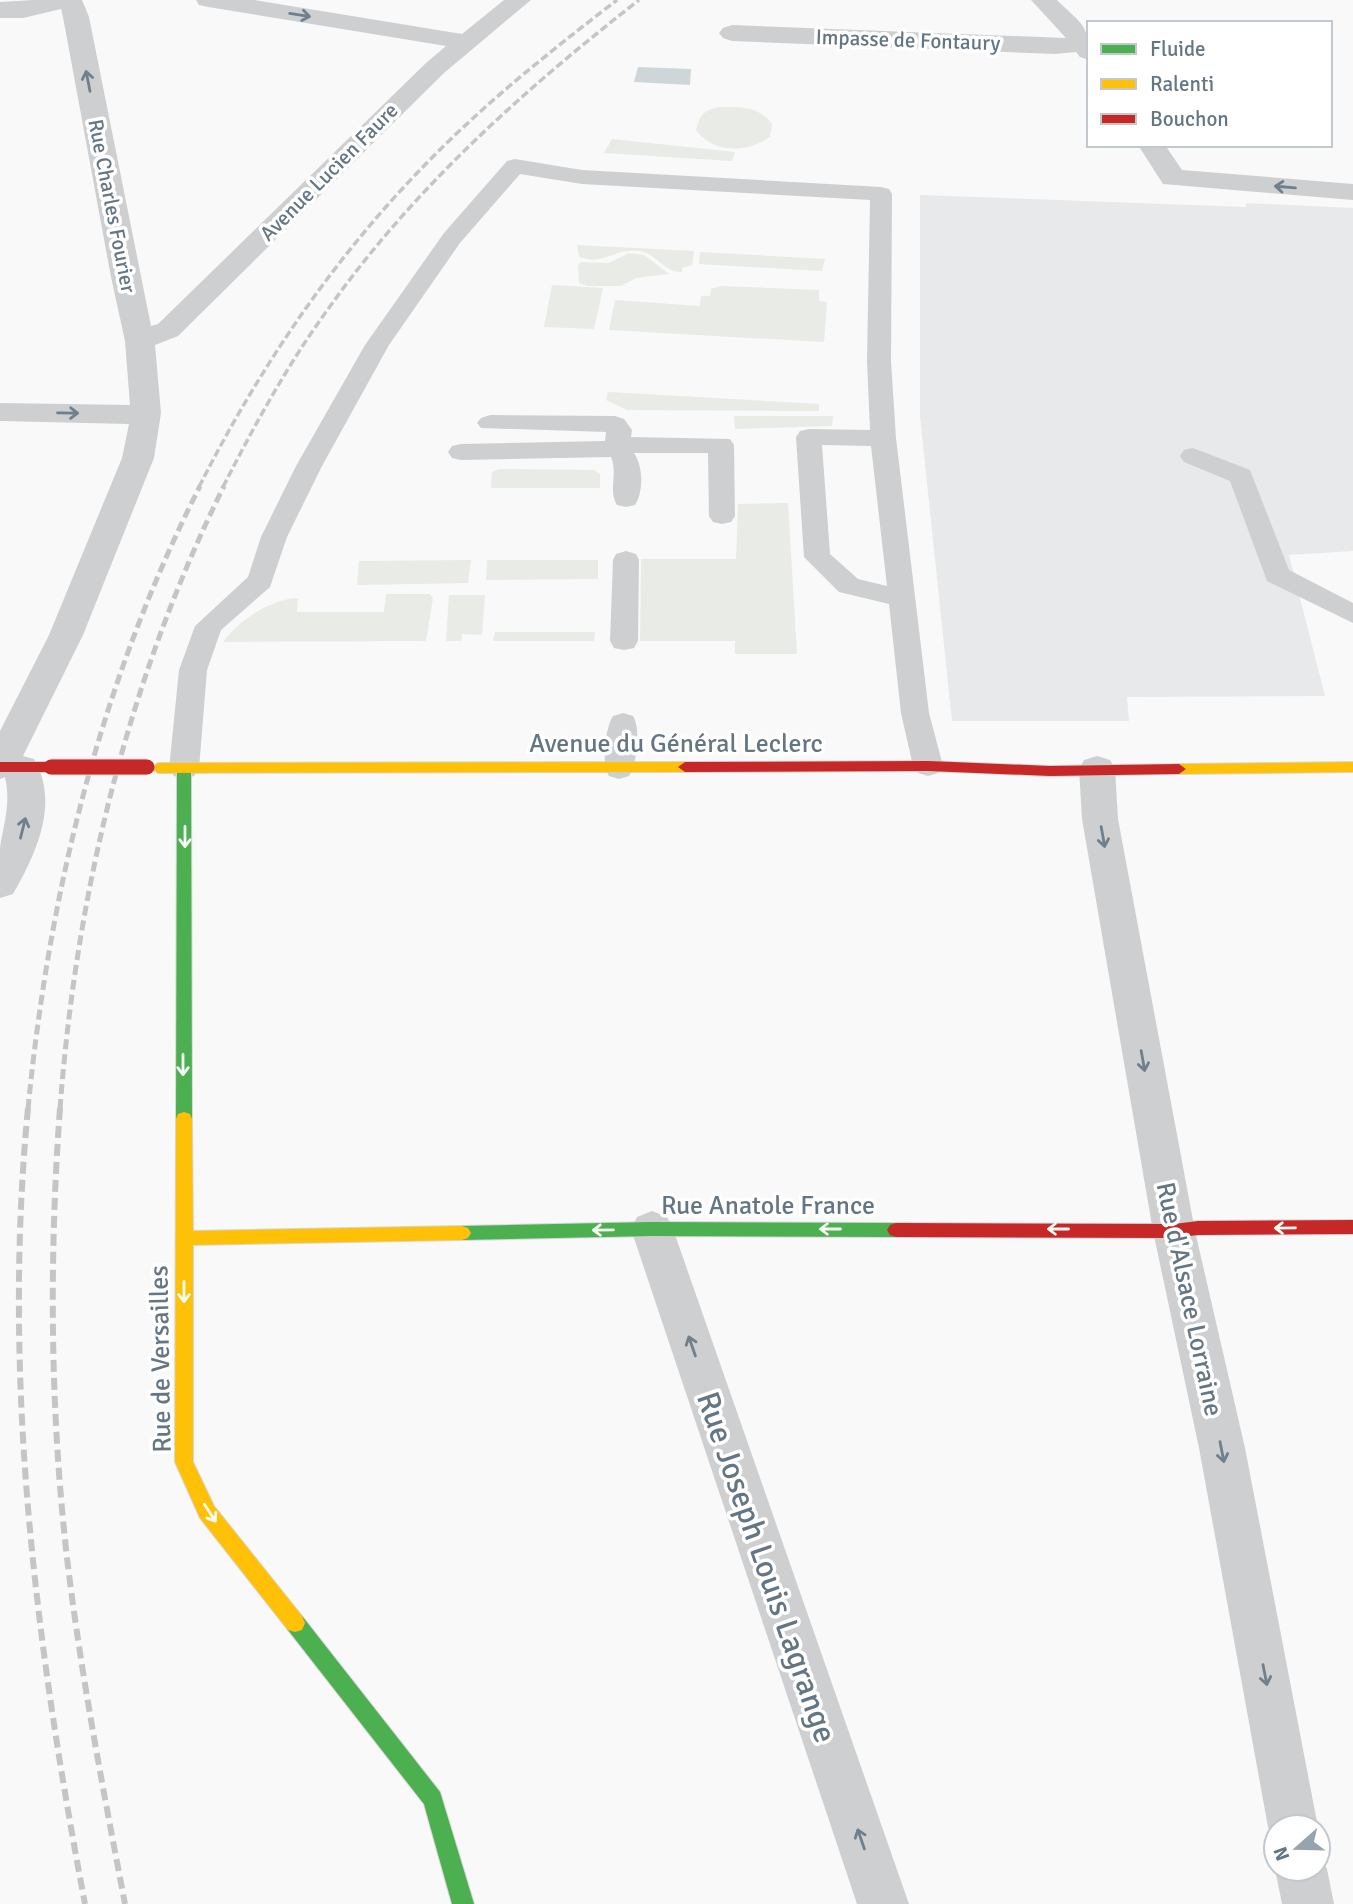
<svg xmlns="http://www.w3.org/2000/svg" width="1353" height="1904" font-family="Signika,sans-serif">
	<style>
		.built { fill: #e8e9ea }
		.green { fill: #e8ebe6 }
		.water { fill: #ced6d9 }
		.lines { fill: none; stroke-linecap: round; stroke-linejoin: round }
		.fast-casing { stroke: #d6d7d8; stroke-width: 2 }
		.slow-casing { stroke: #d6d7d8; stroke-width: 2 }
		.jam-casing { stroke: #d6d7d8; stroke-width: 2 }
		.lane { fill: #cecfd0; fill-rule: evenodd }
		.street { fill: #cecfd0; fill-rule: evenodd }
		.fast { fill: #4caf50; fill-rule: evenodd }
		.slow { fill: #ffc107; fill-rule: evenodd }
		.jam { fill: #c62828; fill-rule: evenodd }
		.rail-far2 { stroke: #c3c5c6; stroke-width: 3.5; stroke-dasharray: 8 3.5; stroke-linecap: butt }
		.rail-far1 { stroke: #c3c5c6; stroke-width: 5; stroke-dasharray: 10 5; stroke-linecap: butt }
		.rail { stroke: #c3c5c6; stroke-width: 6; stroke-dasharray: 12 6; stroke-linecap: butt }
		.jam-bridge-casing { stroke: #d6d7d8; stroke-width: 17; stroke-linecap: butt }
		.jam-bridge { stroke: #c62828; stroke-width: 15 }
		.oneway { stroke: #6f7f8c }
		.oneway2 { stroke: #f6fbf6 }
		.labels { text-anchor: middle; stroke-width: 7; stroke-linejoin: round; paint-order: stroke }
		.far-street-label { font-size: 21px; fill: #647684; stroke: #fff }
		.street-label { font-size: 26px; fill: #647684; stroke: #fff }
		.near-street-label { font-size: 32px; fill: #647684; stroke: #fff }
	</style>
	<rect width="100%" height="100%" fill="#f9f9f9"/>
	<path class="built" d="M920,195L1246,207V203L1353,208V551L1289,555L1325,696L1127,697L1129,721H952L920,416Z"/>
	<g class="green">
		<path d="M720,107C741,107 759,106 772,124L770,137C748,153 713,154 696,130C700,114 704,110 720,107Z"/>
		<path d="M612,139L735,152L732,161L604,153Z"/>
		<path d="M577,245L694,251L692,265L682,268V272C666,274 656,253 639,251C616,247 604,266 579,257Z"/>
		<path d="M700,252L825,259L822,271L699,264Z"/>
		<path d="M629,253L644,255L669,274L636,278L621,286H588L579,283L578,266L581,262L609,263Z"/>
		<path d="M552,285L603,288L594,329L544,327Z"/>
		<path d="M721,286L819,290V301L827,302L824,342L609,330L615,300L700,306L701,296H710L711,289Z"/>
		<path d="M608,392L819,404V411L627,410L606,400Z"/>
		<path d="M734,416H833L832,426L735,429Z"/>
		<path d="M499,469L594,470L600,474V488H491L492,472Z"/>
		<path d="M788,503L797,654H735V641H640L641,559H736L738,504Z"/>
		<path d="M471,560L468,583L357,585L359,561Z"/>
		<path d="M487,560H598V579L486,580Z"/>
		<path d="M386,594H430L433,598L426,641L223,642C240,620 270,599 298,598L297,612H384Z"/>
		<path d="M449,595H485L482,635L462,634L461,641H446Z"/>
		<path d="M495,632H595L594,641H493Z"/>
	</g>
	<path class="water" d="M638,67L691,69L690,85L634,82Z"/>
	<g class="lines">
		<defs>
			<g id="fast">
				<path d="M184,764L191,769L192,1119L190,1124H178L176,1119L177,769Z"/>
				<path d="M652,1222L896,1223L902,1225L905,1230L902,1235L896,1237L652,1236L462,1240L456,1238L453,1233L456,1228L462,1226Z"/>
				<path d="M295,1614L302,1616L440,1792L474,1904H452L424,1804L288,1630L285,1623L288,1616Z"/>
			</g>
			<g id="slow">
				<path d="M685,762L692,767L685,772L158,773L151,768L158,763Z"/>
				<path d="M1353,762V772L1179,774L1172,769L1179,764Z"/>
				<path d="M184,1112L190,1114L192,1119L193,1231L462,1226L468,1228L471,1233L468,1238L462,1240L193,1245V1462L214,1506L302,1616L305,1623L302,1630L295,1632L288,1630L200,1518L175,1462L176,1119L178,1114Z"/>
			</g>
			<g id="jam">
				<path d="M928,761L1050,766L1179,764L1186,769L1179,774L1050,776L928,771L685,772L678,767L685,762Z"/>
				<path d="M0,762H51L58,767L51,772H0Z"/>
				<path d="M1353,1220V1234L1198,1235L1174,1238L896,1237L890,1235L887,1230L890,1225L896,1223L1174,1224L1198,1221Z"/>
			</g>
		</defs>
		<use href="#fast" class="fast-casing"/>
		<use href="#slow" class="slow-casing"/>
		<use href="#jam" class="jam-casing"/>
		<g class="lane">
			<path d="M515,159L582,170L881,187L889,189L892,194L891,361L896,438L929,713L943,766L938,773L928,776L918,773L913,766L901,713L889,604L839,592L804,557L796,437L800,431L809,429L870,430L867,361L870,200L582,184L520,174L460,243L389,345L322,466L287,537L270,587L221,630L207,670L199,769L194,776L184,779L174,776L169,769L179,670L195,626L248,577L261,537L296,466L365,345L444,233L507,161ZM822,445L871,446L887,586L858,579L830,554Z"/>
			<path d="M490,415L615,416L624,419L632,430L631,437L730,439L734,445L735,516L731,522L722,524L713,522L709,516L708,453H634C643,466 644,491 635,505L626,507L617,505C608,492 618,473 611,457L461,460L452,458L448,452L452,446L461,444L605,441L606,432L481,428L477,423L481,418Z"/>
			<path d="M1193,448L1250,470L1289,570L1353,603V623L1267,581L1230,481L1184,462L1180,456L1184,450Z"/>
			<path d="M626,551L636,554L639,560L638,641L634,648L624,650L614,648L610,641L613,560L616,554Z"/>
			<path d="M623,713L633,716C641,729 637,763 629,776L619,779L609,776C601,763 605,729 613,716Z"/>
		</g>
		<g class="street">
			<path d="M34,0H82L89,17L151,326L158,324L426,63L446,46L208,7L199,5L196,0H254L462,34L504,0H531L444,73L178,336L155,345L161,413L154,458L83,635L23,756L34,759C60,803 36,854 13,894L0,898C0,882 0,864 0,848C4,821 11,805 5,777L0,779V731L49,635L122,458L129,424L0,421V403L130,405L125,341L111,277L63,17L61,9L23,18H0V2Z"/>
			<path d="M1031,0H1057C1082,25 1089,23 1089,60L1080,57L1076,52L1055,54L732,41L723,38L719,33L723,28L732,25L1066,38Z"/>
			<path d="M1138,145H1165L1182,170L1353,184V200L1163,184Z"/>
			<path d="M1097,756L1110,760L1115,769L1118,819L1195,1231L1245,1448L1318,1827H1276V1845L1268,1827L1199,1448L1153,1231L1082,819L1079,769L1084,760Z"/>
			<path d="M652,1211L667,1217L673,1229L909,1904H857L631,1229L637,1217Z"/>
			<path d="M1318,1850L1327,1869L1334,1904H1282L1275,1869L1276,1867L1318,1869Z"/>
		</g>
		<use href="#fast" class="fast"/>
		<use href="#slow" class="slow"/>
		<use href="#jam" class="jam"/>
		<g class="rail-far2">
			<path d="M199,487C257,372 330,263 420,170C480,107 548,53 617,0"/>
			<path d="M223,487C255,424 289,362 331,305C416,186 525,89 639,0"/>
		</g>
		<g class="rail-far1">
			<path d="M28,1109C49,892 101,681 200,486"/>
			<path d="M60,1109C76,894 128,679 224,486"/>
		</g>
		<g class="rail">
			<path d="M28,1108C2,1375 35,1641 85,1904"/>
			<path d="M60,1108C49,1257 50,1409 67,1558C81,1675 103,1789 125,1904"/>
		</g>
		<defs>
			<path id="jam-bridge" d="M51,767H147"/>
		</defs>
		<use href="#jam-bridge" class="jam-bridge-casing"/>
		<use href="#jam-bridge" class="jam-bridge"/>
	</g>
	<defs><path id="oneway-shaft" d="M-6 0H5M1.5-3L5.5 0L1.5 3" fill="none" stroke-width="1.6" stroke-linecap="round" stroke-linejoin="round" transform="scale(1.75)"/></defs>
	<g class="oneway">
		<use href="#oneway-shaft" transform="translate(300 15) rotate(9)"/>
		<use href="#oneway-shaft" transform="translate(88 81) rotate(-101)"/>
		<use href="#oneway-shaft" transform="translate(1285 187) rotate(-175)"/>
		<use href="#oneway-shaft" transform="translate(68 413) rotate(1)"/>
		<use href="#oneway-shaft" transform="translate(23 828) rotate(-76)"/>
		<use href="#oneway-shaft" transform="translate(1103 837) rotate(80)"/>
		<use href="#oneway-shaft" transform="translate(1143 1061) rotate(80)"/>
		<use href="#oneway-shaft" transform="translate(692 1346) rotate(-109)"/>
		<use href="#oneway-shaft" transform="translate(1222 1452) rotate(79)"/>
		<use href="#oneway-shaft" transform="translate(1265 1675) rotate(79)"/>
		<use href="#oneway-shaft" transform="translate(861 1839) rotate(-109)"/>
	</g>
	<g class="oneway2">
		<use href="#oneway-shaft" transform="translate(185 837) rotate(90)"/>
		<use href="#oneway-shaft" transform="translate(183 1065) rotate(90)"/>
		<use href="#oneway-shaft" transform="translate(1285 1228) rotate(179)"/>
		<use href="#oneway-shaft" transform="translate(830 1229) rotate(180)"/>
		<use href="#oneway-shaft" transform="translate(1058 1229) rotate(180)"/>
		<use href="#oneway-shaft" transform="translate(603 1230) rotate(179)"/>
		<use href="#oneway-shaft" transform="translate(184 1292) rotate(90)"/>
		<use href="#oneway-shaft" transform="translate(210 1513) rotate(57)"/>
	</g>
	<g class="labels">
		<g class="far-street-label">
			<text transform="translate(908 40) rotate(2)" y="7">Impasse de Fontaury</text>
			<text transform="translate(329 172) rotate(-45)" y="7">Avenue Lucien Faure</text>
			<text transform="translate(112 206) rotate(79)" y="7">Rue Charles Fourier</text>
		</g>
		<g class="street-label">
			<text x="676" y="752">Avenue du Général Leclerc</text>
			<text x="768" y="1214">Rue Anatole France</text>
			<text transform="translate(1190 1299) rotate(78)" y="9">Rue d'Alsace Lorraine</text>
			<text transform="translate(160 1359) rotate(-91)" y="9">Rue de Versailles</text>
		</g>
		<g class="near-street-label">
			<text transform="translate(767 1567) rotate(71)" y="11">Rue Joseph Louis Lagrange</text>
		</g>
	</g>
	<rect x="1087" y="21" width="245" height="126" fill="#ffffff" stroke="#c1c8ce" stroke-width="2"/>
	<rect x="1101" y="44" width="35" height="10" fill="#4caf50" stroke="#c1c8ce" stroke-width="2"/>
	<text x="1150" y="56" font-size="21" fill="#647684">Fluide</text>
	<rect x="1101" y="79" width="35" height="10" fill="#ffc107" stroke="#c1c8ce" stroke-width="2"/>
	<text x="1150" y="91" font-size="21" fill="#647684">Ralenti</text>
	<rect x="1101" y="114" width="35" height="10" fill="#c62828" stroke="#c1c8ce" stroke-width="2"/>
	<text x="1150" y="126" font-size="21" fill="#647684">Bouchon</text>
	<g transform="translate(1297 1848) rotate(250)"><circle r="33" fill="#ffffff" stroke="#c1c8ce" stroke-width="2"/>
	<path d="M0-5L12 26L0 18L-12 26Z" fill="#98a4ad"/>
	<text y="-10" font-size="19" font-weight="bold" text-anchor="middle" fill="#647684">N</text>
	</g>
</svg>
